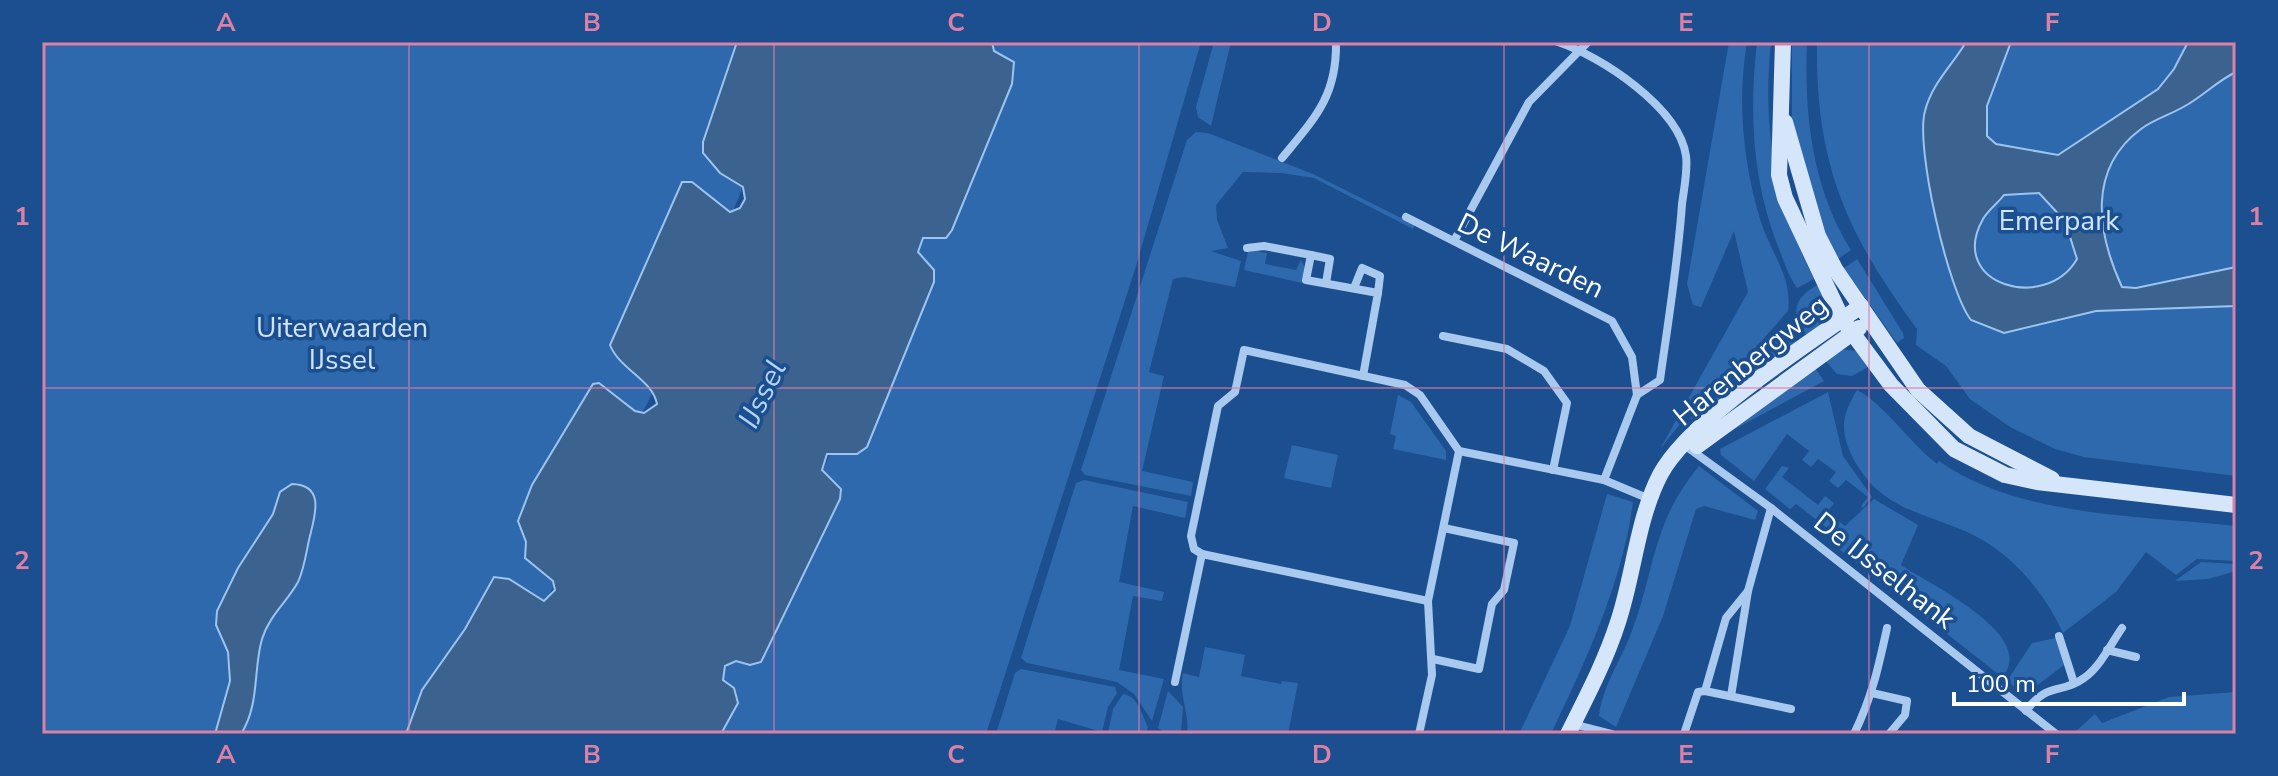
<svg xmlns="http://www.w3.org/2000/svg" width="2278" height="776" font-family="'Nunito Sans',sans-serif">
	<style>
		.green { fill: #2e69ad }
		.water { fill: #3c6290; stroke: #9cc4f0; stroke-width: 2; fill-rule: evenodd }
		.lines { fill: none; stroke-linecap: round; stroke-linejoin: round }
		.street { stroke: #a9c9ee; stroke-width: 8 }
		.secondary { stroke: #d6e6fa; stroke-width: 16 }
		.grid { fill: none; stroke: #dd80a5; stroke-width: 2; stroke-opacity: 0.55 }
		.labels { text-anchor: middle; stroke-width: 7; stroke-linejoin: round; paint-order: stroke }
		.park-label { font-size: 28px; fill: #cfe3fa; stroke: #1b4f8f }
		.street-label { font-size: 28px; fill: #fff; stroke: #1b4f8f }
		.water-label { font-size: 30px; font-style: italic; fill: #b5d3f5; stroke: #1b4f8f }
		.neatline { fill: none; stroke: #dd80a5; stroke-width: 3 }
		.grid-label { font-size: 26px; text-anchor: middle; font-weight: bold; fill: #dd80a5 }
	</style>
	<rect width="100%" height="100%" fill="#1b4f8f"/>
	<g class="green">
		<path d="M42,42H793L739,197L649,400L478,734H42Z"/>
		<path d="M991,42H1201L1136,266L986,734H691C777,577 853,410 920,243C947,177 967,109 991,42Z"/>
		<path d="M1214,42H1231L1211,126L1198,117L1196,107Z"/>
		<path d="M1729,42H1747C1737,100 1743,162 1760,219C1769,250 1793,277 1788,311L1728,379L1689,413L1660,449L1748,292L1734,231L1701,307L1693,305L1687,284Z"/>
		<path d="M1757,42H1771C1762,127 1775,203 1814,279L1797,288C1789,277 1784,262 1779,249C1752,181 1749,114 1757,42Z"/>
		<path d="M1792,42H1807C1804,114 1812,188 1851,250L1838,259L1829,245L1792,123Z"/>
		<path d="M1817,42H2236V476L2084,457L2055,449L2010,427L1970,399L1946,366L1916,345L1917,329C1846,233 1815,163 1817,42Z"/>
		<path d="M1196,132L1208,133L1313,174L1415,225L1413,229L1314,178L1282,173L1243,172L1216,205L1217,220L1228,248L1211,251L1241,261L1235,287L1184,277L1173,279L1149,372L1164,376L1142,471L1193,482L1191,496L1085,475L1081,470L1187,140Z"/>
		<path d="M1256,251L1267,253L1265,264L1296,270L1301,260L1305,268L1302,283L1244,270L1248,252Z"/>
		<path d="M1857,259L1903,333L1904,338L1897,343L1844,268Z"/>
		<path d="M1817,285C1831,307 1828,320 1807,336C1790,313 1793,299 1817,285Z"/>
		<path d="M1786,327L1798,344L1695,420L1690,418L1737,380Z"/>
		<path d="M1840,349L1856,351L1870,366L1852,376L1837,374L1823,358Z"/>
		<path d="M1813,365L1824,381L1720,437Z"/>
		<path d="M1857,390C1883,403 1910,443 1937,464L1939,461C2020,518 2140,515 2236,526V561L2197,559L2176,575L2146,552L2116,592L2063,633C2047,598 2022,566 1989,544C1940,512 1885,519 1853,458C1839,430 1842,415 1857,390Z"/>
		<path d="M1828,392L1843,456L1872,497L1863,508L1861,506L1868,497L1846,480L1838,488L1829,481L1836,472L1818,459L1811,467L1802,460L1809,451L1787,434L1754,481L1721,455L1720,449Z"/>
		<path d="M1398,395L1411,402L1446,451V460L1393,449L1396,436L1390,434Z"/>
		<path d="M1292,445L1338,455L1331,488L1284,478Z"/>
		<path d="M1699,466L1758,511L1755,520L1704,506L1696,509L1663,616L1616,727L1599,716C1602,687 1622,658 1632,631C1656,566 1652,523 1699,466Z"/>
		<path d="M1782,466L1789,468L1782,477L1818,505L1825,496L1834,503L1827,512L1845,526L1874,499L1918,525L1901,565C1925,582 2040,635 2002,677L1830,542L1835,534L1796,504L1790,509L1765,489Z"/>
		<path d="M1084,480L1188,502L1185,518L1133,506L1119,582L1164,592L1162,601L1133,596L1119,670L1164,679L1152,721L1134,694L1117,682L1027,663L1021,658L1076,483Z"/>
		<path d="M1607,494L1633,502C1622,584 1586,660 1551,734H1519L1570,626Z"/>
		<path d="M2201,562L2236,564V571L2208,579L2175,581Z"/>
		<path d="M2056,638L2064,665L2035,687L2026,680L2017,689L2007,681L2032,643Z"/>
		<path d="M1205,647L1245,655L1241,676L1281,684L1282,681L1298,683L1288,734H1187C1190,712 1178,695 1183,673L1199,677Z"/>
		<path d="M1021,669L1115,687L1117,693L1108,707L1102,732L1058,719L1054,734H996L1015,673Z"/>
		<path d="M1168,691L1183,707L1181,734H1168L1158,728Z"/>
		<path d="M2236,692V734L2075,732L2095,714L2102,723L2169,697Z"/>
		<path d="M1123,694C1138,696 1142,715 1148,727L1145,734L1108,733L1113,709Z"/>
	</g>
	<g class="water">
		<path d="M737,42H992L994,51L1014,62L1012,84L952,230L946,238H923L918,252L934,270V282L867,447L857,454H827L822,470L841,489L840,499L761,662L750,665L736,661L725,666L723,680L734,688L738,703L721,734H406L422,690L465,629L494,577L509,579L544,601L555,590L553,581L525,558L526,542L518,521L532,485L593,384L599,383L635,411L644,413L657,404C652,379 620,370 610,345L682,182H692L730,212L740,208L745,199L743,187L720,173L703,153V142Z"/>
		<path d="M1966,42H2011L1987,106V136L1996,144L2058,155L2158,89L2174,69L2188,42H2236V72C2217,81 2203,96 2185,106C2170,115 2154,119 2141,129C2087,169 2097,233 2122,287L2136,288L2236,267V306L2096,311L2004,333L1971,320C1948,291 1915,146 1925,111C1932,83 1952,66 1966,42ZM2039,193L2065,221L2077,259C2046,313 1946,285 1983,219C1988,210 1998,203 2004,195Z"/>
		<path d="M292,484C327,485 314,518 309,540C306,554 304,569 298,582C287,602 269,616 262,639C253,670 260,704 241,734H215L230,681L228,652L216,625L217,611L238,568L273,514L280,492Z"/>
	</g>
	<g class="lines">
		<g class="street">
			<path d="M1558,42C1600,56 1679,107 1686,156C1688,170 1684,189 1682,204C1678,263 1668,322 1660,380L1637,395"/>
			<path d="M1282,158C1315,118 1337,96 1336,42"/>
			<path d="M1406,217L1612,321L1632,357L1637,395L1604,480"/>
			<path d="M1454,241L1529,102L1588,42"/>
			<path d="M1247,248L1264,246L1311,255L1306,280L1378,293L1363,376"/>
			<path d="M1311,255L1330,259L1326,283"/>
			<path d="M1354,288L1362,268L1380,276L1378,293"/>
			<path d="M1443,336L1507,349L1544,371L1567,403L1553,470"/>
			<path d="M1687,447L1771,508L2056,734"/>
			<path d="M1428,601L1202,554L1194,549L1191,536L1218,406L1235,392L1244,350L1405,385L1420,395L1459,451L1604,480L1652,500"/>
			<path d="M2059,636L2074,683"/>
			<path d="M2107,650L2136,657"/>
			<path d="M1433,659L1479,669L1492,604L1504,590L1514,543L1444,528"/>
			<path d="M1175,682L1202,554"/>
			<path d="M1705,691L1726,618L1748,591"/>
			<path d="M1872,693L1907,701L1905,715L1889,734"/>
			<path d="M1731,696L1748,591L1771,508"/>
			<path d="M2026,711C2048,681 2061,695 2084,678C2100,667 2111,644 2122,628"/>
			<path d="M1573,724L1612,734"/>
			<path d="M1419,734L1432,675L1428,601L1459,451"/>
			<path d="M1684,734L1698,692L1705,691L1791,709"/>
			<path d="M1854,734C1872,697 1878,669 1887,628"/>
		</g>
		<g class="secondary">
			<path d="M1783,42L1779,175L1785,198L1842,319L1891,385L1954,449L2005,475L2037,482L2236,505"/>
			<path d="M1785,122L1818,236L1835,269L1918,390L1969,436L2052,479"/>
			<path d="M1697,446L1859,328"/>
			<path d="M1568,734C1586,698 1606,660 1618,622C1634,574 1637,520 1660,475C1689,420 1808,344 1861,306"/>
		</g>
	</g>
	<path class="grid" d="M409,42V734M774,42V734M1139,42V734M1504,42V734M1869,42V734M42,388H2236"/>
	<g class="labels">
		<g class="park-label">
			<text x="2059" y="230">Emerpark</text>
			<text x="342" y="337">Uiterwaarden<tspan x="342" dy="32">IJssel</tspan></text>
		</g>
		<g class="street-label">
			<text transform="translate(1531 255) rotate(26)" y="10">De Waarden</text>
			<text transform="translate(1750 360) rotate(-39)" y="10">Harenbergweg</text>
			<text transform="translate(1885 570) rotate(38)" y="10">De IJsselhank</text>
		</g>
		<g class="water-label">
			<text transform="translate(762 394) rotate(-64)" y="10">IJssel</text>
		</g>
	</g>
	<rect width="2278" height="776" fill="none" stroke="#1b4f8f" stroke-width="88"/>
	<path d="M1954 692v12h230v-12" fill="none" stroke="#ffffff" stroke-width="4"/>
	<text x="1966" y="692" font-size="24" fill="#ffffff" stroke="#1b4f8f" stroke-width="6" paint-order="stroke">100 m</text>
	<rect x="44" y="44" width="2190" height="688" class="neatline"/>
	<g class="grid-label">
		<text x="226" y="31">A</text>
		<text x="592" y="31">B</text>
		<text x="956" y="31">C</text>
		<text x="1322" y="31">D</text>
		<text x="1686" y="31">E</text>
		<text x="2052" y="31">F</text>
		<text x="22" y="225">1</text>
		<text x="2256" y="225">1</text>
		<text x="22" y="569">2</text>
		<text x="2256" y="569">2</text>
		<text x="226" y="763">A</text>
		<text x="592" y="763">B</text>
		<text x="956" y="763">C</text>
		<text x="1322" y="763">D</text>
		<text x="1686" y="763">E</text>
		<text x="2052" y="763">F</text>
	</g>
</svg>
